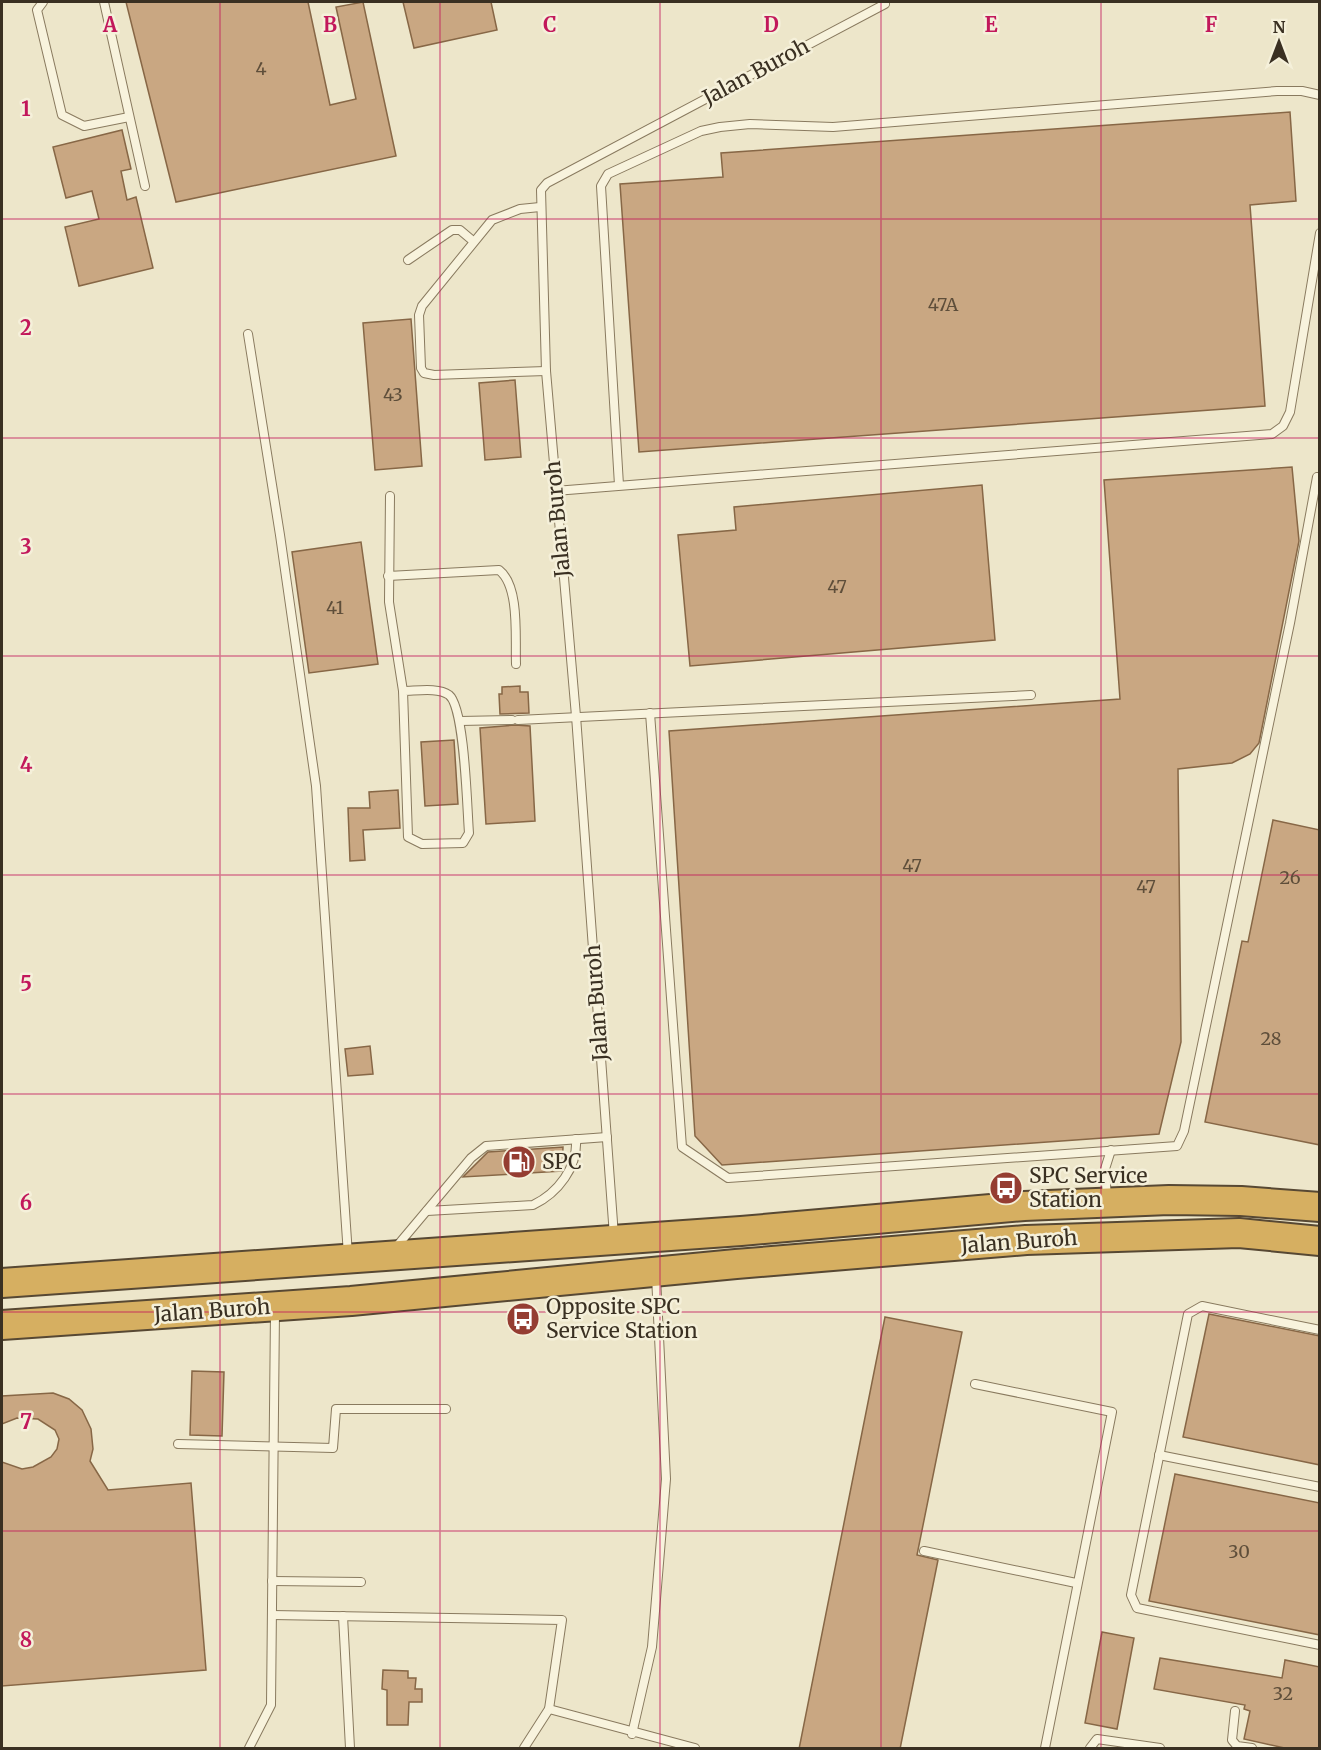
<svg xmlns="http://www.w3.org/2000/svg" width="1321" height="1750" font-family="Merriweather,serif">
	<style>
		.building { fill: #c9a782; stroke: #876746; stroke-width: 1.5 }
		.lines { fill: none; stroke-linecap: round; stroke-linejoin: round }
		.lane-casing { stroke: #897a5f; stroke-width: 10 }
		.highway-casing { stroke: #574833; stroke-width: 32 }
		.lane { stroke: #f8f3dd; stroke-width: 8 }
		.highway { stroke: #d6af61; stroke-width: 28 }
		.grid { fill: none; stroke: #c2185b; stroke-width: 1.5; stroke-opacity: 0.55 }
		.labels { text-anchor: middle; stroke-width: 5; stroke-linejoin: round; paint-order: stroke }
		.number-label { font-size: 18px; fill: #5e4e3a }
		.street-label { font-size: 21px; fill: #3a3022; stroke: #f5f0da }
		.poi-label { font-size: 21px; fill: #3a3022; stroke: #f5f0da; text-anchor: start }
		.grid-label { font-size: 20px; text-anchor: middle; font-weight: bold; fill: #c2185b; stroke: #f5f0da; stroke-width: 5; stroke-linejoin: round; paint-order: stroke }
	</style>
	<rect width="100%" height="100%" fill="#ede6ca"/>
	<g class="building">
		<path d="M126,2H308L330,105L356,99L336,7L363,2L396,156L176,202Z"/>
		<path d="M403,2H491L497,30L414,48Z"/>
		<path d="M1290,112L1296,201L1250,205L1265,406L639,452L620,184L723,177L721,153Z"/>
		<path d="M122,130L131,169L121,171L127,200L136,197L153,268L79,286L65,227L99,219L92,191L66,198L53,147Z"/>
		<path d="M411,319L422,466L375,470L363,323Z"/>
		<path d="M515,380L521,457L485,460L479,383Z"/>
		<path d="M1292,467L1299,541L1259,743L1250,754L1232,763L1178,769L1181,1042L1159,1134L722,1165L695,1136L669,731L1120,699L1104,480Z"/>
		<path d="M982,485L995,640L690,666L678,535L736,530L734,507Z"/>
		<path d="M361,542L378,664L309,673L292,552Z"/>
		<path d="M520,686V692H528L529,713L500,714L499,694H502V687Z"/>
		<path d="M515,725L530,726L535,821L486,824L480,728Z"/>
		<path d="M454,740L458,804L425,806L421,742Z"/>
		<path d="M398,790L400,828L363,830L365,860L350,861L348,808H370L369,792Z"/>
		<path d="M1273,820L1320,830V1145L1205,1122L1242,941L1248,942Z"/>
		<path d="M370,1046L373,1074L348,1076L345,1049Z"/>
		<path d="M563,1147L562,1171L463,1177L488,1152Z"/>
		<path d="M1209,1314L1320,1336V1465L1183,1437Z"/>
		<path d="M885,1317L962,1332L918,1550L917,1555L938,1560L900,1749H799Z"/>
		<path d="M192,1371L224,1372L222,1436L190,1435Z"/>
		<path d="M53,1393L69,1399L82,1410L91,1429L93,1449L90,1461L108,1490L191,1483L206,1670L2,1686V1462L22,1469L33,1467L51,1457L57,1449L59,1439L55,1430L38,1419L17,1418L2,1424V1396Z"/>
		<path d="M1175,1474L1320,1503V1635L1149,1601Z"/>
		<path d="M1102,1632L1134,1638L1117,1729L1085,1723Z"/>
		<path d="M1160,1658L1282,1678L1285,1660L1320,1667V1749H1289L1244,1739L1250,1711L1244,1709L1245,1705L1154,1689Z"/>
		<path d="M383,1670L408,1671V1678H416L415,1689H422V1702H409L408,1725H387V1690L382,1689Z"/>
	</g>
	<g class="lines">
		<defs>
			<g id="lane">
				<path d="M43,2L37,10L62,115L84,126L129,117"/>
				<path d="M104,2L145,186"/>
				<path d="M540,207L520,209L492,220L422,306L419,315L421,368L424,373L434,375L546,371"/>
				<path d="M408,260L452,230H460L473,241"/>
				<path d="M248,334L280,535L316,786L348,1255"/>
				<path d="M619,485L601,186L608,174L701,131L720,127L750,124L833,127L1277,91H1302L1320,95"/>
				<path d="M555,491L1272,434L1283,426L1290,412L1320,233"/>
				<path d="M390,496L389,602L403,691L408,837L422,844L463,843L469,833C467,809 465,708 449,695C438,687 416,691 403,691"/>
				<path d="M388,576L499,570C520,586 515,638 516,664"/>
				<path d="M650,713L682,1147L728,1178L1177,1146L1184,1131L1290,623L1317,477"/>
				<path d="M518,720L1031,695"/>
				<path d="M460,721L512,720"/>
				<path d="M1107,1198L1105,1169L1111,1150"/>
				<path d="M427,1211L533,1205C558,1193 578,1167 576,1139"/>
				<path d="M614,1236L576,716L546,371L541,190L547,183L885,4"/>
				<path d="M397,1246L471,1158L486,1146L607,1137"/>
				<path d="M1320,1330L1202,1306L1188,1314L1131,1595L1137,1608L1320,1645"/>
				<path d="M975,1384L1112,1412L1045,1748"/>
				<path d="M178,1444L333,1448L336,1409H446"/>
				<path d="M1159,1455L1320,1487"/>
				<path d="M924,1551L1076,1583"/>
				<path d="M272,1581L361,1582"/>
				<path d="M272,1615L562,1620L549,1709L524,1748"/>
				<path d="M343,1616L350,1748"/>
				<path d="M549,1709L695,1748"/>
				<path d="M1235,1711L1232,1740L1237,1746L1252,1748"/>
				<path d="M632,1734L652,1647L666,1479L656,1276"/>
				<path d="M249,1748L271,1705L275,1311"/>
				<path d="M1090,1748L1097,1739L1160,1748"/>
			</g>
			<g id="highway">
				<path d="M2,1283L741,1231L1024,1206L1169,1200L1241,1201L1320,1207"/>
				<path d="M2,1325L351,1301L736,1264L1026,1240L1239,1233L1320,1241"/>
			</g>
		</defs>
		<use href="#lane" class="lane-casing"/>
		<use href="#highway" class="highway-casing"/>
		<use href="#lane" class="lane"/>
		<use href="#highway" class="highway"/>
	</g>
	<path class="grid" d="M220,2V1748M440,2V1748M660,2V1748M881,2V1748M1101,2V1748M2,219H1320M2,438H1320M2,656H1320M2,875H1320M2,1094H1320M2,1312H1320M2,1531H1320"/>
	<defs>
		<symbol id="fuel-disc" viewBox="-11 -11 22 22"><circle r="9.5" fill="#953d32" stroke="#f5f0da"/><path d="M-5.5-6h7V0h2V4h1.3V-2.5L3-4.5l.8-.8L6-3V5H2.5V1h-1V6h-7ZM-4.2-4.7v3.2H.2V-4.7Z" fill="#fff"/></symbol>
		<symbol id="bus-disc" viewBox="-11 -11 22 22"><circle r="9.5" fill="#953d32" stroke="#f5f0da"/><path d="M-5-6H5V4H4V6H2V4H-2V6H-4V4H-5ZM-3.5-4V0h7V-4ZM-3.5 1.2v1.5H-2V1.2ZM2 1.2v1.5H3.5V1.2Z" fill="#fff"/></symbol>
	</defs>
	<g fill-rule="evenodd">
		<use href="#fuel-disc" x="500" y="1143" width="38" height="38"/>
		<use href="#bus-disc" x="987" y="1169" width="38" height="38"/>
		<use href="#bus-disc" x="504" y="1300" width="38" height="38"/>
	</g>
	<g class="labels">
		<g class="number-label">
			<text x="261" y="75">4</text>
			<text x="943" y="311">47A</text>
			<text x="393" y="401">43</text>
			<text x="837" y="593">47</text>
			<text x="335" y="614">41</text>
			<text x="912" y="872">47</text>
			<text x="1290" y="884">26</text>
			<text x="1146" y="893">47</text>
			<text x="1271" y="1045">28</text>
			<text x="1239" y="1558">30</text>
			<text x="1283" y="1700">32</text>
		</g>
		<g class="street-label">
			<text transform="translate(756 72) rotate(-28)" y="7">Jalan Buroh</text>
			<text transform="translate(558 519) rotate(-95)" y="7">Jalan Buroh</text>
			<text transform="translate(597 1003) rotate(-94)" y="7">Jalan Buroh</text>
			<text transform="translate(1019 1242) rotate(-4)" y="7">Jalan Buroh</text>
			<text transform="translate(212 1311) rotate(-4)" y="7">Jalan Buroh</text>
		</g>
		<g class="poi-label">
			<text x="542" y="1169">SPC</text>
			<text x="1029" y="1183">SPC Service<tspan x="1029" dy="24">Station</tspan></text>
			<text x="546" y="1314">Opposite SPC<tspan x="546" dy="24">Service Station</tspan></text>
		</g>
	</g>
	<g class="grid-label">
		<text x="110" y="32">A</text>
		<text x="330" y="32">B</text>
		<text x="550" y="32">C</text>
		<text x="771" y="32">D</text>
		<text x="991" y="32">E</text>
		<text x="1211" y="32">F</text>
		<text x="26" y="116">1</text>
		<text x="26" y="335">2</text>
		<text x="26" y="554">3</text>
		<text x="26" y="772">4</text>
		<text x="26" y="991">5</text>
		<text x="26" y="1210">6</text>
		<text x="26" y="1429">7</text>
		<text x="26" y="1647">8</text>
	</g>
	<rect width="1321" height="1750" fill="none" stroke="#3a3022" stroke-width="6"/>
	<g transform="translate(1279 42)" stroke="#f5f0da" stroke-width="4.5" paint-order="stroke">
	<path d="M0-4.5L10 22L0 15L-10 22Z" fill="#3a3022"/>
	<text y="-9" font-size="16" font-weight="bold" text-anchor="middle" fill="#3a3022">N</text>
	</g>
</svg>
